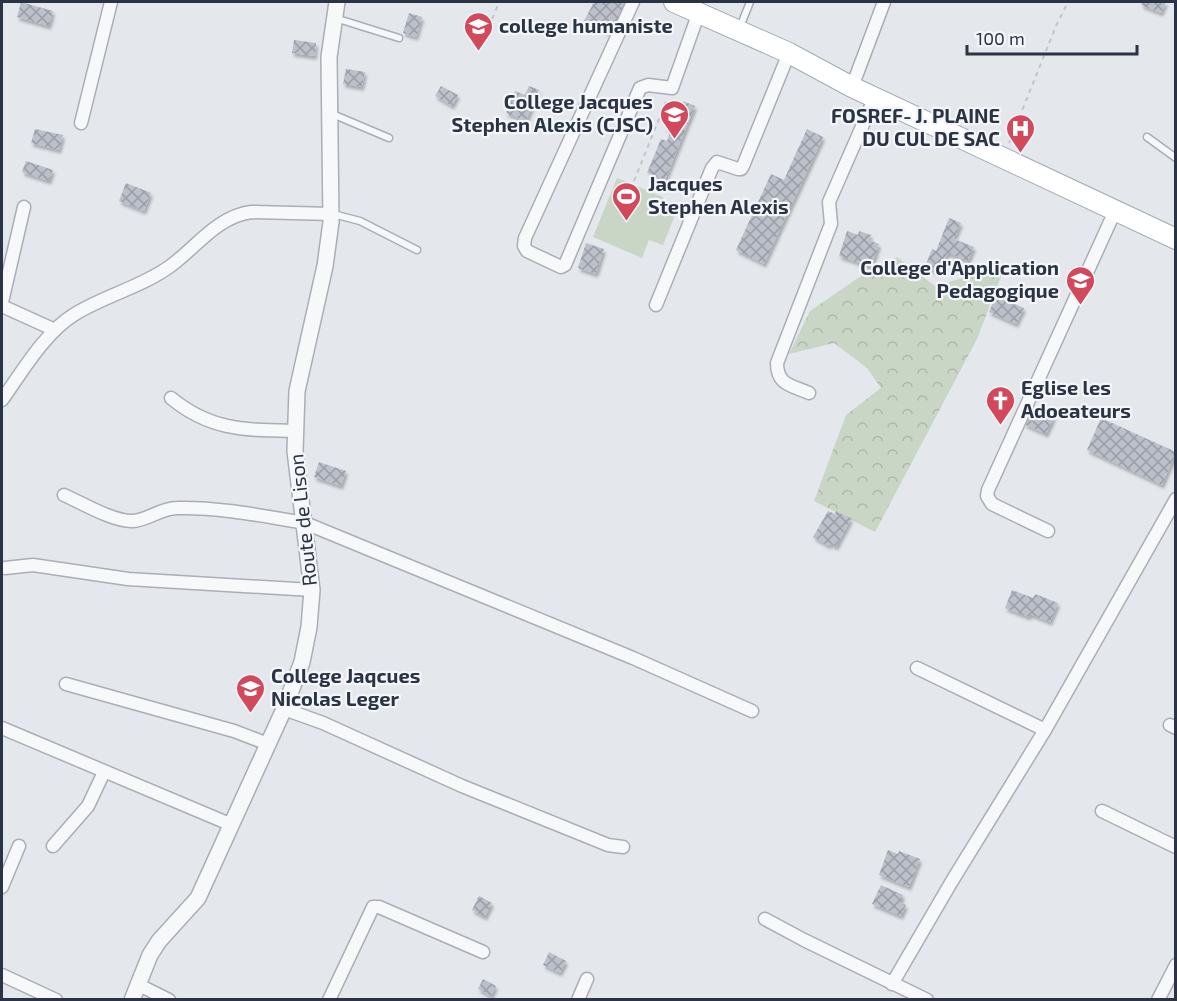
<svg xmlns="http://www.w3.org/2000/svg" width="1177" height="1001" font-family="'Exo 2',sans-serif">
	<style>
		.forest { fill: url(#forest-crowns) }
		.garden { fill: #c9d6c5 }
		.building { fill: url(#building-cross-hatch); filter: url(#shadow) }
		.lines { fill: none; stroke-linecap: round; stroke-linejoin: round }
		.service-casing { stroke: #a9aeb7; stroke-width: 9 }
		.minor-casing { stroke: #a9aeb7; stroke-width: 15 }
		.tertiary-casing { stroke: #a9aeb7; stroke-width: 18 }
		.primary-casing { stroke: #a3abb8; stroke-width: 22 }
		.path { stroke: #c2c5cb; stroke-width: 2; stroke-dasharray: 4.5 4.5; stroke-linecap: butt }
		.service { stroke: #f7f8fa; stroke-width: 6 }
		.minor { stroke: #f7f8fa; stroke-width: 12 }
		.tertiary { stroke: #f7f8fa; stroke-width: 15 }
		.primary { stroke: #fff; stroke-width: 20 }
		.labels { text-anchor: middle; stroke-width: 4.5; stroke-linejoin: round; paint-order: stroke }
		.poi-label { font-size: 20px; font-weight: bold; fill: #2b3445; stroke: #f4f6f9; text-anchor: start }
		.street-label { font-size: 20px; fill: #2b3445; stroke: #f4f6f9 }
	</style>
	<defs>
		<pattern id="forest-crowns" width="20" height="18" patternUnits="userSpaceOnUse" patternTransform="scale(1.5)"><rect width="20" height="18" fill="#c9d6c5"/><path d="M2 6a3 3 0 1 1 6 0M12 15a3 3 0 1 1 6 0" fill="none" stroke="#adb8ab"/></pattern>
		<pattern id="building-cross-hatch" width="8" height="8" patternUnits="userSpaceOnUse" patternTransform="scale(1.5)"><rect width="8" height="8" fill="#bbc0ca"/><path d="M0 0l8 8M0 8l8-8" fill="none" stroke="#989da6"/></pattern>
		<filter id="shadow"><feDropShadow dx="2" dy="3.5" stdDeviation="1.5" flood-color="#0004"/></filter>
	</defs>
	<rect width="100%" height="100%" fill="#e4e7ec"/>
	<path class="forest" d="M897,257L935,286L1005,266L977,339L875,532L814,501L846,415L881,388L867,368L834,343L789,354L810,311L858,278Z"/>
	<path class="garden" d="M617,178L663,197L661,206L677,210L663,245L649,240L642,258L593,237Z"/>
	<g class="building">
		<path d="M21,2L53,11L49,26L17,17Z"/>
		<path d="M594,2H626L611,34L584,21Z"/>
		<path d="M1142,2H1166L1161,13L1141,5Z"/>
		<path d="M409,13L422,17L416,37L403,33Z"/>
		<path d="M294,40L316,43L315,56L292,53Z"/>
		<path d="M346,69L365,72L362,87L343,84Z"/>
		<path d="M441,86L458,95L452,106L435,96Z"/>
		<path d="M529,86L539,90L526,121L506,113L515,91L525,95Z"/>
		<path d="M683,101L695,106L665,180L647,173L661,139L667,141L671,130L665,128L672,112L677,115Z"/>
		<path d="M35,129L63,135L59,150L31,143Z"/>
		<path d="M807,129L823,137L764,264L736,250L771,174L784,180Z"/>
		<path d="M26,161L53,170L49,181L22,172Z"/>
		<path d="M126,183L151,193L144,211L119,201Z"/>
		<path d="M949,218L961,223L954,239L974,247L968,261L948,253L939,273L925,267L932,249L936,251Z"/>
		<path d="M847,231L858,235L859,231L871,235L869,240L879,244L871,267L839,256Z"/>
		<path d="M586,243L604,249L596,274L578,268Z"/>
		<path d="M996,296L1024,308L1016,324L989,312Z"/>
		<path d="M1032,407L1054,417L1046,434L1024,424Z"/>
		<path d="M1101,418L1176,452L1162,485L1087,450Z"/>
		<path d="M319,462L346,471L341,486L314,477Z"/>
		<path d="M828,511L835,514L836,511L851,519L836,547L830,543L829,546L813,537Z"/>
		<path d="M1012,590L1033,598L1035,594L1058,603L1050,622L1030,614L1029,617L1005,608Z"/>
		<path d="M888,850L898,854L899,851L920,859L909,887L879,875Z"/>
		<path d="M881,885L903,895L900,903L906,905L901,916L872,904Z"/>
		<path d="M479,896L492,903L485,917L472,910Z"/>
		<path d="M549,952L566,961L560,973L543,965Z"/>
		<path d="M483,979L496,986L491,996L478,989Z"/>
	</g>
	<g class="lines">
		<defs>
			<g id="service">
				<path d="M335,18L399,38"/>
				<path d="M740,27L750,2"/>
				<path d="M330,113L389,138"/>
				<path d="M1147,137L1176,158"/>
				<path d="M333,214L360,221L417,250"/>
			</g>
			<g id="minor">
				<path d="M633,2L525,238L524,246L527,251L561,267L565,265L640,88L648,85L672,88L699,12"/>
				<path d="M852,87L884,2"/>
				<path d="M81,123L111,2"/>
				<path d="M2,302L24,207"/>
				<path d="M656,305L712,168L717,162L738,169H741L743,166L789,53"/>
				<path d="M2,306L55,330"/>
				<path d="M809,393C791,385 777,385 777,363L831,224L829,202L875,97"/>
				<path d="M171,398C211,431 246,430 296,431"/>
				<path d="M2,400C22,372 45,332 75,314C104,296 141,287 169,267C196,248 216,217 251,212L332,214"/>
				<path d="M64,495C82,503 114,522 133,521C148,520 161,508 177,508C219,507 263,516 305,523L633,658L752,711"/>
				<path d="M1048,531L992,504L987,496L988,490L1115,211"/>
				<path d="M5,568L33,565L128,579L312,590"/>
				<path d="M917,668L1045,730"/>
				<path d="M66,684L234,731L268,744"/>
				<path d="M284,709L323,723L462,786L608,845L623,847"/>
				<path d="M1170,725L1176,728"/>
				<path d="M2,728L232,825"/>
				<path d="M1102,811L1176,847"/>
				<path d="M53,846L88,806L104,772"/>
				<path d="M2,887L19,846"/>
				<path d="M765,919L804,940L927,1000"/>
				<path d="M2,975L56,1000"/>
				<path d="M137,984L169,1000"/>
				<path d="M892,984L952,881L1045,730L1176,499"/>
				<path d="M329,1000L373,907H379L483,952"/>
				<path d="M578,1000L587,979"/>
				<path d="M1158,1000L1176,965"/>
			</g>
			<path id="tertiary" d="M132,1000L150,955L159,941L198,898L284,709L302,662L309,627L312,590L295,451L297,391L325,266L331,222L329,57L337,2"/>
			<path id="primary" d="M674,2L789,53L852,87L1176,239"/>
		</defs>
		<use href="#service" class="service-casing"/>
		<use href="#minor" class="minor-casing"/>
		<use href="#tertiary" class="tertiary-casing"/>
		<use href="#primary" class="primary-casing"/>
		<g class="path">
			<path d="M482,44L499,2"/>
			<path d="M1009,143L1056,26L1068,2"/>
			<path d="M634,181L667,99"/>
		</g>
		<use href="#service" class="service"/>
		<use href="#minor" class="minor"/>
		<use href="#tertiary" class="tertiary"/>
		<use href="#primary" class="primary"/>
	</g>
	<defs>
		<symbol id="school-pin" viewBox="-11 -11 22 30"><path d="M0 17L-7.5 6A9.5 9.5 0 1 1 7.5 6Z" fill="#d1495b" stroke="#f4f6f9"/><path d="M0-5L7-2L0 1L-7-2ZM-4 1L0 2.5L4 1V4Q0 6-4 4Z" fill="#fff"/></symbol>
		<symbol id="hospital-pin" viewBox="-11 -11 22 30"><path d="M0 17L-7.5 6A9.5 9.5 0 1 1 7.5 6Z" fill="#d1495b" stroke="#f4f6f9"/><path d="M-5-5h3v3.5h4V-5h3V5h-3V1.5h-4V5h-3Z" fill="#fff"/></symbol>
		<symbol id="stadium-pin" viewBox="-11 -11 22 30"><path d="M0 17L-7.5 6A9.5 9.5 0 1 1 7.5 6Z" fill="#d1495b" stroke="#f4f6f9"/><path d="M0-5a6.5 5 0 1 0 0 10a6.5 5 0 1 0 0-10ZM-3.5-1.8h7v3.6h-7Z" fill="#fff"/></symbol>
		<symbol id="church-pin" viewBox="-11 -11 22 30"><path d="M0 17L-7.5 6A9.5 9.5 0 1 1 7.5 6Z" fill="#d1495b" stroke="#f4f6f9"/><path d="M-1.2-6h2.4v3.5h3.3v2.4h-3.3V6h-2.4V-.1h-3.3v-2.4h3.3Z" fill="#fff"/></symbol>
	</defs>
	<g fill-rule="evenodd">
		<use href="#school-pin" x="462" y="10" width="33" height="45"/>
		<use href="#school-pin" x="658" y="98" width="33" height="45"/>
		<use href="#hospital-pin" x="1004" y="112" width="33" height="45"/>
		<use href="#stadium-pin" x="610" y="180" width="33" height="45"/>
		<use href="#school-pin" x="1064" y="264" width="33" height="45"/>
		<use href="#church-pin" x="984" y="384" width="33" height="45"/>
		<use href="#school-pin" x="234" y="672" width="33" height="45"/>
	</g>
	<g class="labels">
		<g class="poi-label">
			<text x="499" y="33">college humaniste</text>
			<text x="653" y="109" text-anchor="end">College Jacques<tspan x="653" dy="23">Stephen Alexis (CJSC)</tspan></text>
			<text x="1000" y="123" text-anchor="end">FOSREF- J. PLAINE<tspan x="1000" dy="23">DU CUL DE SAC</tspan></text>
			<text x="648" y="191">Jacques<tspan x="648" dy="23">Stephen Alexis</tspan></text>
			<text x="1059" y="275" text-anchor="end">College d'Application<tspan x="1059" dy="23">Pedagogique</tspan></text>
			<text x="1021" y="395">Eglise les<tspan x="1021" dy="23">Adoeateurs</tspan></text>
			<text x="271" y="683">College Jaqcues<tspan x="271" dy="23">Nicolas Leger</tspan></text>
		</g>
		<g class="street-label">
			<text transform="translate(303 520) rotate(-96)" y="7">Route de Lison</text>
		</g>
	</g>
	<rect width="1177" height="1001" fill="none" stroke="#2b3445" stroke-width="6"/>
	<path d="M967 45v9h170v-9" fill="none" stroke="#2b3445" stroke-width="3"/>
	<text x="976" y="45" font-size="18" fill="#2b3445" stroke="#f4f6f9" stroke-width="4.5" paint-order="stroke">100 m</text>
</svg>
